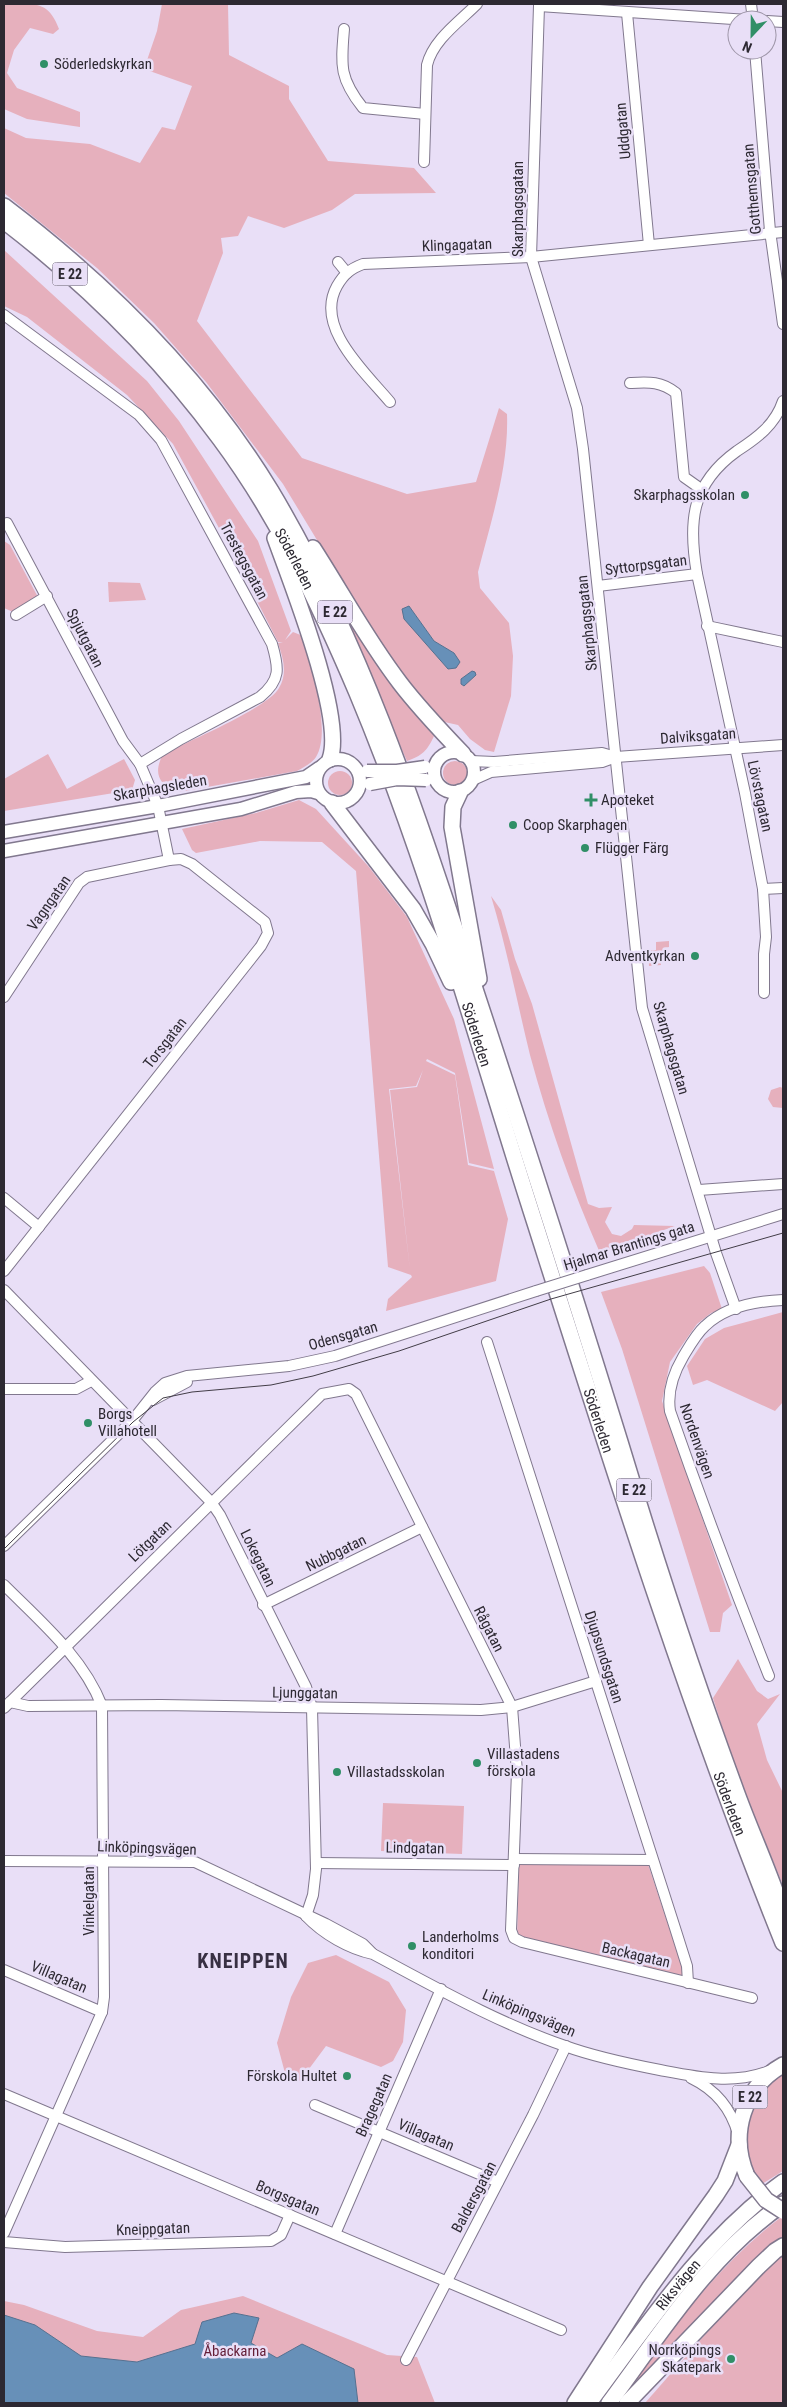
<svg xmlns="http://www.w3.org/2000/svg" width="787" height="2407" font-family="'Roboto Condensed',sans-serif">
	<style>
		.green { fill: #e6b0bd; fill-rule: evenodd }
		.water { fill: #6790b8; stroke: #567190 }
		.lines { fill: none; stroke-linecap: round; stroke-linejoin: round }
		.minor-casing { stroke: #81788e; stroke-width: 12 }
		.major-casing { stroke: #81788e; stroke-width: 15 }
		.highway-casing { stroke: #81788e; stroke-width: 18 }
		.minor { stroke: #fff; stroke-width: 10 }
		.major { stroke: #fff; stroke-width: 12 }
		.highway { stroke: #fff; stroke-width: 15 }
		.tram { stroke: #423d47; stroke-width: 1 }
		.minor-bridge-casing { stroke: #81788e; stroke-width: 12; stroke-linecap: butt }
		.major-bridge-casing { stroke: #81788e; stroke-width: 15; stroke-linecap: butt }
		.highway-bridge-casing { stroke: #81788e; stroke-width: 18; stroke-linecap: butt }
		.minor-bridge { stroke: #fff; stroke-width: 10 }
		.major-bridge { stroke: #fff; stroke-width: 12 }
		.highway-bridge { stroke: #fff; stroke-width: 15 }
		.poi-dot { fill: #308f67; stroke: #e9dff7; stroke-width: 2 }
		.labels { text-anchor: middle; stroke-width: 5; stroke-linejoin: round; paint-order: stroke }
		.shield { fill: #e9dff7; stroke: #65606d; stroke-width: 1 }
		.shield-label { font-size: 14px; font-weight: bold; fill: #2d2932 }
		.poi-label { font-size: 15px; fill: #2d2932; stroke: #e9dff7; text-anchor: start }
		.street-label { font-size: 15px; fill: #2d2932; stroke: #e9dff7 }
		.park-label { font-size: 15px; fill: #651e37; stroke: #e9dff7 }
		.district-label { font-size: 20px; font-weight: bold; letter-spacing: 1px; fill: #383043; stroke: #e9dff7 }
	</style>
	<rect width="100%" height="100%" fill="#e9dff7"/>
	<g class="green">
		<path d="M4,4C35,4 48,0 59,29L53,34L30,28L14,50L7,73L17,88L80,112V127L27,119L4,109Z"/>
		<path d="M162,4H228L229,55L289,86V99L328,161L414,168L436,193L355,194L332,210L284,228L248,216L238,236L221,238L223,253L197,321L302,458L407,494L476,482L499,408L507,414C509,467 491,521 478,572L480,588L509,623L513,656L511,696L494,752L485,750L470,739L458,725L440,721L411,687L374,634L283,484L206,382L154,323L97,268L4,193V128L26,138L90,144L140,163L162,127L175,130L192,86L144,69L157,31ZM409,606L434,641L454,653L448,669Z"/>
		<path d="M4,250L147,381L179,421L258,541L291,631L285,640L293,632L303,636C311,664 332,732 316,757C312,763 304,767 297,771L185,791L175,792C157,782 154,772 163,754C187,742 268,708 279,688C288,673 283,658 278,643L283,642H278L225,539L173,444L127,395L27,317L4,306Z"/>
		<path d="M4,541L10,545L39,599L13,612L4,608Z"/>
		<path d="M108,582L140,583L146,600L109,602Z"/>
		<path d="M353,627L387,677L434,736C427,751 422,756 407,761L348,628Z"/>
		<path d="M48,754L67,789L124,759L135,780L132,790L4,811V779Z"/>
		<circle cx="455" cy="773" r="12"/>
		<circle cx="340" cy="783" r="12"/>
		<path d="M299,800L316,809L369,867L407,917L454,1019L494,1169L469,1163L455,1073L427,1059L426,1061L455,1075L468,1165L494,1171L508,1219L496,1281L386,1311L388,1299L412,1277L411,1275L388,1267L356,871L322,842L260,841L196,853L192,850L182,829L256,813ZM423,1070L417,1087L390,1090L410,1270L389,1089L416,1086Z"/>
		<path d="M491,896L501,910L515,959L532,1004L588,1204L599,1208L612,1207L605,1222L612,1234L621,1236L632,1229L634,1225L675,1226L600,1253C572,1189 548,1122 530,1055C517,1002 507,949 491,896Z"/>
		<path d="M669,941V947L663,948V952H660L661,965L649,966L648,950H656V942Z"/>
		<path d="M780,1087L783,1088V1108L773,1107L768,1099L771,1090Z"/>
		<path d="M704,1266L710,1273L722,1309L711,1313L697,1324L670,1362L662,1401L732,1605L723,1613L720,1632H710L622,1349L601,1292Z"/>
		<path d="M783,1312V1402L775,1411L707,1380L693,1385L687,1366L705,1339L724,1328Z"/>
		<path d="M738,1659L757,1691L768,1699L780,1694L757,1724L767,1760L783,1793V1885L736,1771L713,1698Z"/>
		<path d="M383,1803L464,1806L462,1854L381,1851Z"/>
		<path d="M519,1864H648L685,1976L517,1939Z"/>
		<path d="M336,1955L389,1982L406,2010L403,2042L393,2061L381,2067L326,2046L300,2081L285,2073L277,2043L291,1997L308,1963Z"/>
		<path d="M783,2070V2171L762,2184C730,2140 746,2104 783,2070Z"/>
		<path d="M780,2218L783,2219V2239L777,2242L623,2403H617C666,2337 714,2268 780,2218Z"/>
		<path d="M783,2254V2403H645L746,2288L774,2260Z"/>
		<path d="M243,2296L387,2355L417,2357L435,2403H4V2301L24,2305L97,2331L143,2337L181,2310Z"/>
	</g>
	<g class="water">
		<path d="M409,606L434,641L454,653L460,662L456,668L448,669L404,619L402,609Z"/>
		<path d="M472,671L475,672L476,675L464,686L461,684V679Z"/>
		<path d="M234,2313L259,2318L251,2343L277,2358L302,2344L354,2369L358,2403H4V2315L35,2325L81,2356L137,2362L195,2344L202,2322Z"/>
	</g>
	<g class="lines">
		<defs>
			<g id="minor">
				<path d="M751,4L753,20"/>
				<path d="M539,6L531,257L577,408L583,449L642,1008L716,1253L736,1309"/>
				<path d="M539,6L748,20"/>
				<path d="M627,13L649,245"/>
				<path d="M767,21L783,22"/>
				<path d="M344,29C341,65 339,78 363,108L425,114"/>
				<path d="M755,50L770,231L783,324"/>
				<path d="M424,162L427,65C433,40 459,22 477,4"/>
				<path d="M338,262L347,273"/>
				<path d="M4,315L139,415L161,440L272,644C279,668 281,680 260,697L181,739L140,764L158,806L169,860L87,877L79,883L4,997"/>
				<path d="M630,383C649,382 661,381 676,393L684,477L701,489"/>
				<path d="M390,402C365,372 314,327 337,286C344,274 350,269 363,264L531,257L783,232"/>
				<path d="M7,523L123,741L140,764"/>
				<path d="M598,586L697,574"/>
				<path d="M16,615L47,596"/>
				<path d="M707,626L783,642"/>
				<path d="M471,761L494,762L602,753L616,757"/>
				<path d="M473,780L491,772L602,762L616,757L783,745"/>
				<path d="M763,889L783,888"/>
				<path d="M764,993V954L766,937L763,889L745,793L697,574C688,522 691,484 737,451C757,438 775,425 783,401"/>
				<path d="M699,1190L783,1184"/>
				<path d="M4,1198L39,1227"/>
				<path d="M4,1271L261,946L268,933L265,922L192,864L181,859L169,860"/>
				<path d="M587,1275L783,1214"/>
				<path d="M4,1290L211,1502L220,1515L306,1687L312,1708L316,1869L313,1895L306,1916"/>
				<path d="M487,1342L675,1928L687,1966L688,1983"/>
				<path d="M4,1389H76L91,1381"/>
				<path d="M153,1400L187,1382"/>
				<path d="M4,1546L132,1421L155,1392L165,1383L187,1376L289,1366L335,1356L536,1291"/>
				<path d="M4,1585C40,1621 83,1657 102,1706L104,1997L102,2012L4,2233"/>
				<path d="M263,1605L422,1527"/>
				<path d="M769,1676C734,1588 701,1500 670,1411C667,1391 673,1374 683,1357C689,1347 696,1334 705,1326C725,1307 757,1301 783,1300"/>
				<path d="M10,1702L28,1706L161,1705L481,1710L512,1707L596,1681"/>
				<path d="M4,1708L322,1394L349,1389L356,1394L512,1707L517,1772L511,1930L514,1938L522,1942L752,1998"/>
				<path d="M514,1859L652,1860"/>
				<path d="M4,1861L195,1862L326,1924L363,1944L372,1953"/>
				<path d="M316,1863L514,1865"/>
				<path d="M306,1916C323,1934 349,1949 373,1954C435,1987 498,2023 565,2046C595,2057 629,2064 660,2070C697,2077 733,2085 769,2071"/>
				<path d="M4,1970L102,2012"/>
				<path d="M691,2078C716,2090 731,2108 738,2134"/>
				<path d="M4,2094L561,2330"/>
				<path d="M315,2105L498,2182"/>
				<path d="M335,2234L441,1989"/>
				<path d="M4,2242L65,2247L271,2241L281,2235L290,2215"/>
				<path d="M406,2360L533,2115L566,2046"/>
			</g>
			<g id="major">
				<circle cx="454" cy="772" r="20"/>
				<circle cx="338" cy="781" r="22"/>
				<path d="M4,832L158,806L306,777L319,768"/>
				<path d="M4,851L241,809L296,792L311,791L318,793"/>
			</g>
			<g id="highway">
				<path d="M4,206C108,285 203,379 271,491C365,648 420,823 477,995C526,1144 574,1293 620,1442C655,1558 693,1674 735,1788C750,1830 769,1870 783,1913"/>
				<path id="s1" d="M4,221C86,284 159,356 220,439C278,517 319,604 357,693C429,865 478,1046 535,1223C612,1465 688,1707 783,1943"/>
				<path d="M275,538C291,582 345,718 330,759"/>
				<path d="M313,548C342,593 367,640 400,683C419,708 441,731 463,754"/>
				<path d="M460,792L453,807L452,827L479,979"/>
				<path d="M332,803L413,909L433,944L451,982"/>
				<path d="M747,2176C729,2135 743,2087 783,2065"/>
				<path d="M575,2403L650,2287L716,2195L725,2181L739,2145"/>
				<path id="s2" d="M589,2403C648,2324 703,2240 783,2182"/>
				<path d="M609,2403C661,2333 710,2254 783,2204"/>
				<path d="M627,2403L759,2266L775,2251L783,2246"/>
			</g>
		</defs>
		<use href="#minor" class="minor-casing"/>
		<use href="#major" class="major-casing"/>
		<use href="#highway" class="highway-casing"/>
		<use href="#minor" class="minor"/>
		<use href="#major" class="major"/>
		<use href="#highway" class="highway"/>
		<path class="tram" d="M4,1549L133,1422L163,1398L192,1392L271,1385L313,1376L399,1351L551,1299L783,1233"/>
		<defs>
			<path id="minor-bridge" d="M536,1291L587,1275"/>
			<g id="major-bridge">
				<path d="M367,771H397L425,767"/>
				<path d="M370,784L397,779L426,780"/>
			</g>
			<path id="highway-bridge" d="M747,2176L766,2200L783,2211"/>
		</defs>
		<use href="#minor-bridge" class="minor-bridge-casing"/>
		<use href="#major-bridge" class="major-bridge-casing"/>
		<use href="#highway-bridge" class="highway-bridge-casing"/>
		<use href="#minor-bridge" class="minor-bridge"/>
		<use href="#major-bridge" class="major-bridge"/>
		<use href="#highway-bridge" class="highway-bridge"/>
	</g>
	<g class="poi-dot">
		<circle cx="44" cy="64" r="5"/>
		<circle cx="745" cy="495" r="5"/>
		<path d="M588.5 792.5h5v5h5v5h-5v5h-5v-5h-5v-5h5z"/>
		<circle cx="513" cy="825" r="5"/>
		<circle cx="585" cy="848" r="5"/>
		<circle cx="695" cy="956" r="5"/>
		<circle cx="88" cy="1423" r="5"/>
		<circle cx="477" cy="1763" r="5"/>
		<circle cx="337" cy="1772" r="5"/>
		<circle cx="412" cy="1946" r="5"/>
		<circle cx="347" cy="2076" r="5"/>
		<circle cx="731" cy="2359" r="5"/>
	</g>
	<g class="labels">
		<g class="shield">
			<rect x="52.5" y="262.5" width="35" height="23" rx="4"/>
			<rect x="317.5" y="600.5" width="35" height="23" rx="4"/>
			<rect x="616.5" y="1478.5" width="35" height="23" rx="4"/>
			<rect x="732.5" y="2085.5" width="35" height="23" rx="4"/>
		</g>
		<g class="shield-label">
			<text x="70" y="279">E 22</text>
			<text x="335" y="617">E 22</text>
			<text x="634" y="1495">E 22</text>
			<text x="750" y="2102">E 22</text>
		</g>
		<g class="poi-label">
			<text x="54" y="69">Söderledskyrkan</text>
			<text x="735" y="500" text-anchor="end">Skarphagsskolan</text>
			<text x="601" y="805">Apoteket</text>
			<text x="523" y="830">Coop Skarphagen</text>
			<text x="595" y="853">Flügger Färg</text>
			<text x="685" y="961" text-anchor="end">Adventkyrkan</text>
			<text x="98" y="1419">Borgs<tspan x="98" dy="17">Villahotell</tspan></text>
			<text x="487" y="1759">Villastadens<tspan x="487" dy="17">förskola</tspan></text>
			<text x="347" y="1777">Villastadsskolan</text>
			<text x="422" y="1942">Landerholms<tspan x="422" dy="17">konditori</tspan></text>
			<text x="337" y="2081" text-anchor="end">Förskola Hultet</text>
			<text x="721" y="2355" text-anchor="end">Norrköpings<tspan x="721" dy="17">Skatepark</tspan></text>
		</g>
		<g class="street-label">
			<text transform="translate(623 131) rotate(-95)" y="5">Uddgatan</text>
			<text transform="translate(752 189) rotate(-95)" y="5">Gotthemsgatan</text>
			<text transform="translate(518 209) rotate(-90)" y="5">Skarphagsgatan</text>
			<text transform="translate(457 245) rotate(-2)" y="5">Klingagatan</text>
			<text dy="5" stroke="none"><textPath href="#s1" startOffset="449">Söderleden</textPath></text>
			<text transform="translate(244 561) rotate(62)" y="5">Trestegsgatan</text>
			<text transform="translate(646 565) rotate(-7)" y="5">Syttorpsgatan</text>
			<text transform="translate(587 623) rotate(-96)" y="5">Skarphagsgatan</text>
			<text transform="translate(85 638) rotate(63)" y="5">Spjutgatan</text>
			<text transform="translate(698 736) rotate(-4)" y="5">Dalviksgatan</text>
			<text transform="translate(160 788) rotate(-10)" y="5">Skarphagsleden</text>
			<text transform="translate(760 796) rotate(78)" y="5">Lövstagatan</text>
			<text transform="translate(49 903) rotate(-55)" y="5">Vagngatan</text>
			<text dy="5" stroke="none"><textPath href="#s1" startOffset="959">Söderleden</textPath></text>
			<text transform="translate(165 1043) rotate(-52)" y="5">Torsgatan</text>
			<text transform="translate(671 1048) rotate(74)" y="5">Skarphagsgatan</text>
			<text transform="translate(629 1246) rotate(-17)" y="5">Hjalmar Brantings gata</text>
			<text transform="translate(343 1336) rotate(-16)" y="5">Odensgatan</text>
			<text dy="5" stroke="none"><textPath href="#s1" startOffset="1364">Söderleden</textPath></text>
			<text transform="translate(697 1441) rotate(71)" y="5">Nordenvägen</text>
			<text transform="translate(150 1541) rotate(-44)" y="5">Lötgatan</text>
			<text transform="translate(336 1553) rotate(-26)" y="5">Nubbgatan</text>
			<text transform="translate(258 1558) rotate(64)" y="5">Lokegatan</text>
			<text transform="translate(489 1629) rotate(63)" y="5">Rågatan</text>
			<text transform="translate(604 1657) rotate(72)" y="5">Djupsundsgatan</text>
			<text transform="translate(305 1693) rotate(1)" y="5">Ljunggatan</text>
			<text dy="5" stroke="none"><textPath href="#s1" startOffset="1769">Söderleden</textPath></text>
			<text transform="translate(147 1848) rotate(2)" y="5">Linköpingsvägen</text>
			<text transform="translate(415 1848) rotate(1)" y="5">Lindgatan</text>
			<text transform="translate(89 1901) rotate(-90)" y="5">Vinkelgatan</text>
			<text transform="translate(636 1955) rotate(13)" y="5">Backagatan</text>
			<text transform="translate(59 1977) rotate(23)" y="5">Villagatan</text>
			<text transform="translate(529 2013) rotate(23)" y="5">Linköpingsvägen</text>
			<text transform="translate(374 2105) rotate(-66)" y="5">Bragegatan</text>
			<text transform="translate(426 2135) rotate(23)" y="5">Villagatan</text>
			<text transform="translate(474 2197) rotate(-62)" y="5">Baldersgatan</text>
			<text transform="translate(288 2198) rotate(23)" y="5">Borgsgatan</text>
			<text transform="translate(153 2229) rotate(-2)" y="5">Kneippgatan</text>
			<text dy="5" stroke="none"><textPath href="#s2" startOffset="148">Riksvägen</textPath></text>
		</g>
		<g class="park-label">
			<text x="235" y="2356">Åbackarna</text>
		</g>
		<g class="district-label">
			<text x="243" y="1968">KNEIPPEN</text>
		</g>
	</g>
	<rect width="787" height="2407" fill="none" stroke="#2d2932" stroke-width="10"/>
	<g transform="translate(752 35) rotate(202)"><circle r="24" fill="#e9dff7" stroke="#9e96a8"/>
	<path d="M0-4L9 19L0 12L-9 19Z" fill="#308f67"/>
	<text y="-8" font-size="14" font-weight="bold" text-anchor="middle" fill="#2d2932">N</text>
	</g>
</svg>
